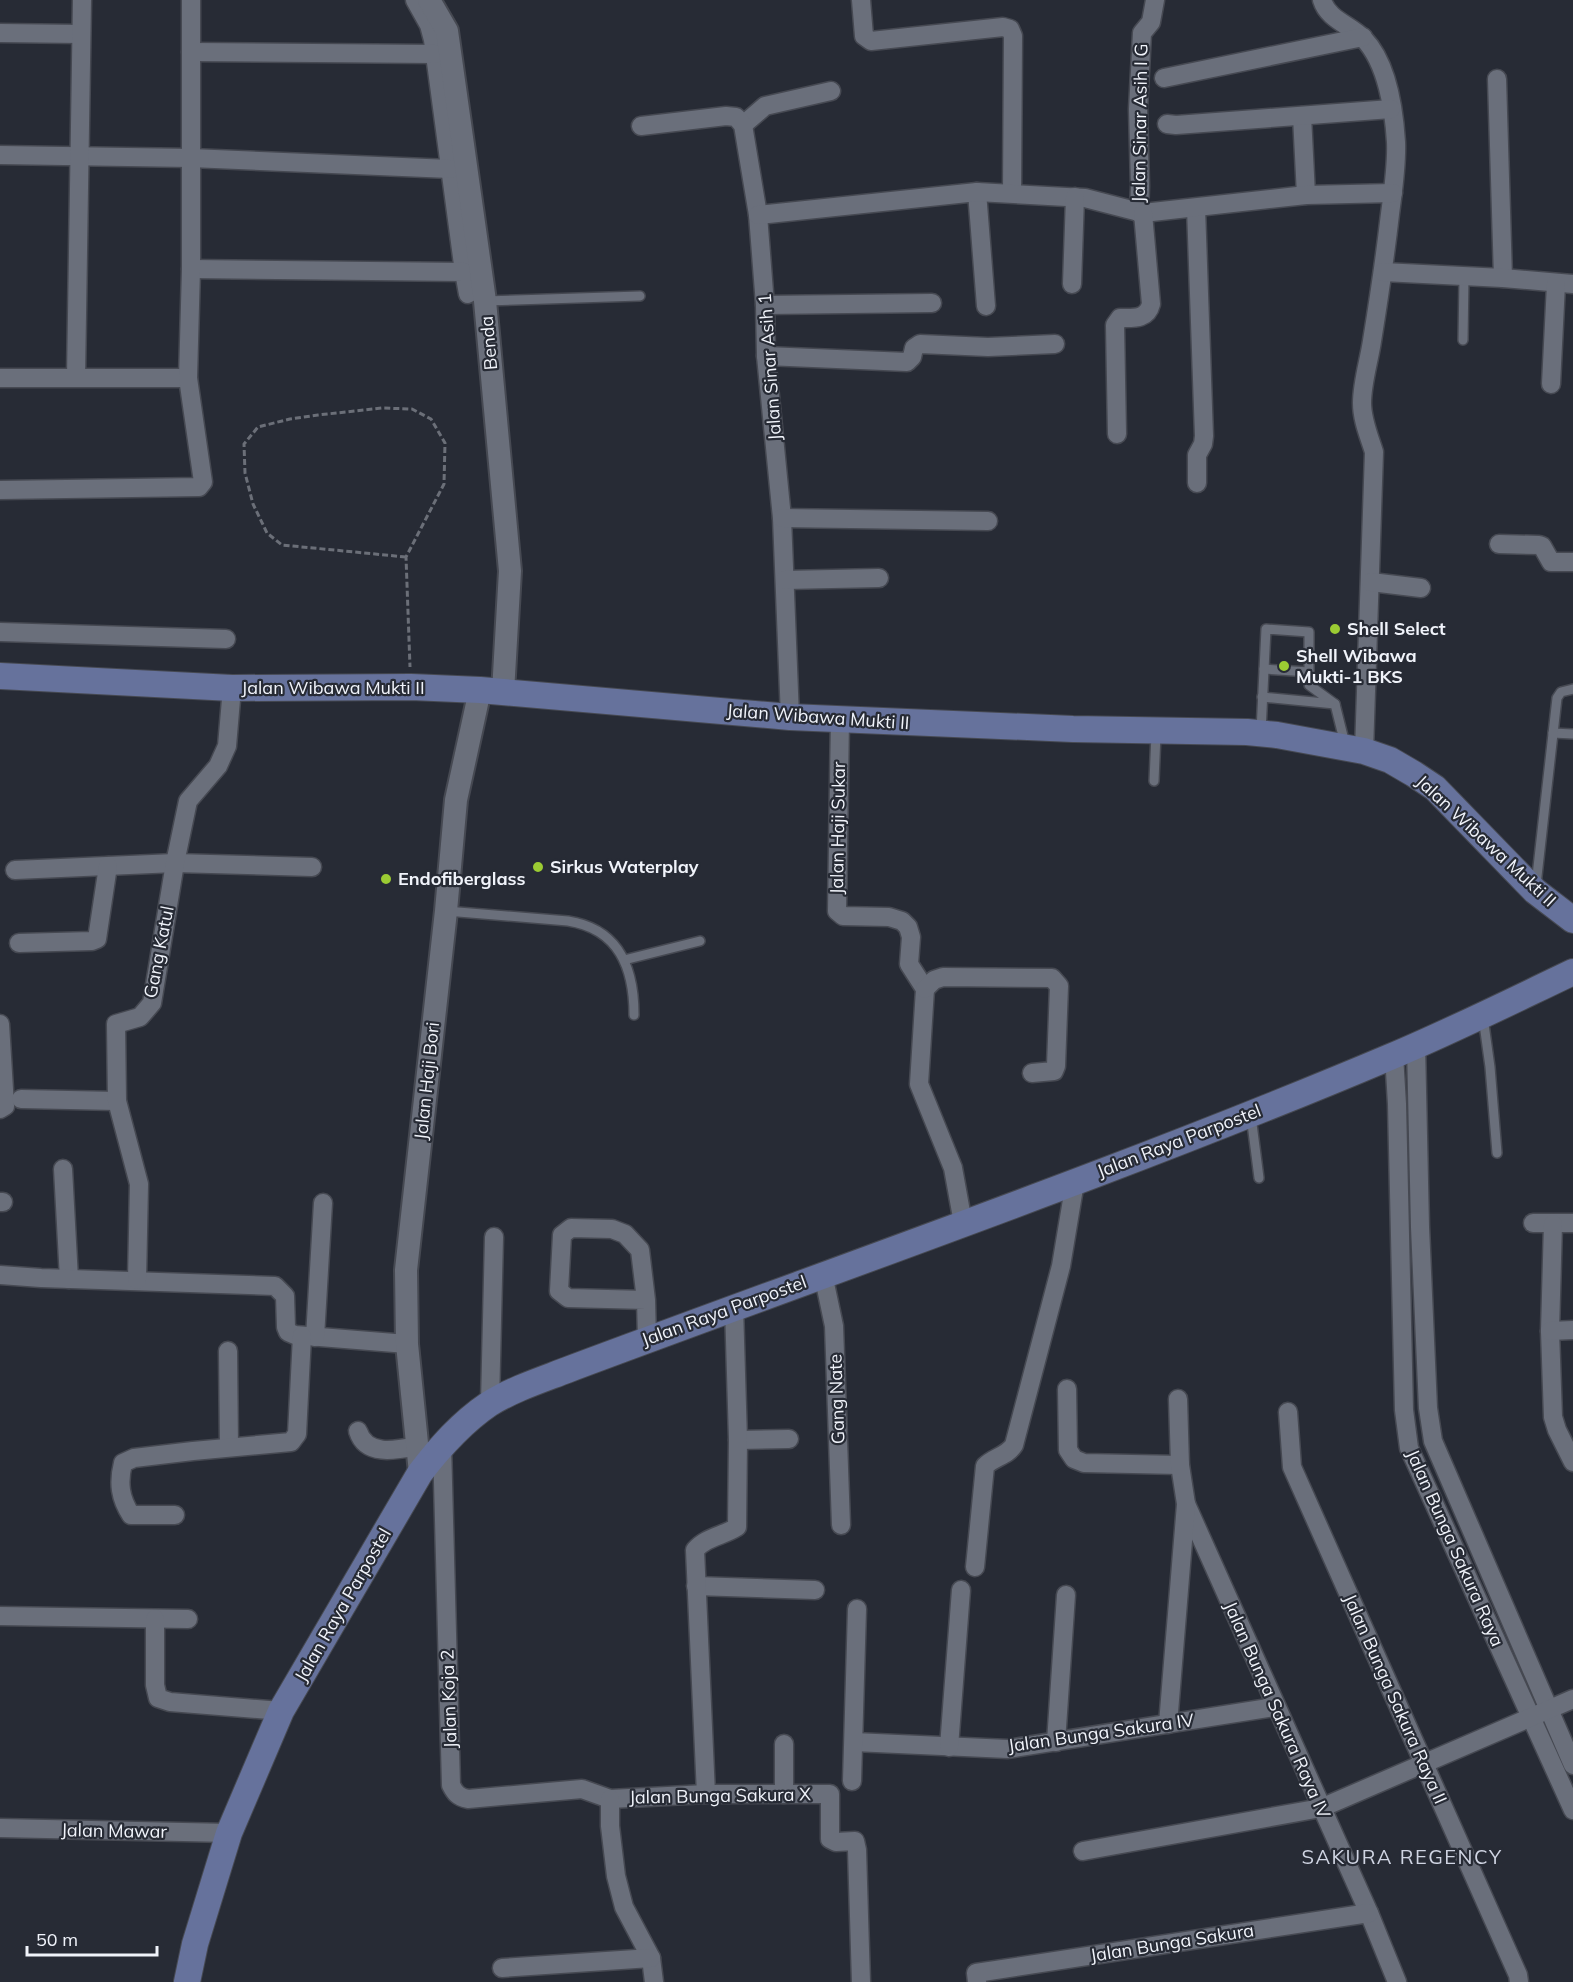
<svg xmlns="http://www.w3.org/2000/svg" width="1573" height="1982" font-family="Mulish,sans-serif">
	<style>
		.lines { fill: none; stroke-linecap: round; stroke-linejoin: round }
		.service-casing { stroke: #464952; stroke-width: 12 }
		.minor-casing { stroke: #464952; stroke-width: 21 }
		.tertiary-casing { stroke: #464952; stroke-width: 26 }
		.secondary-casing { stroke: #464952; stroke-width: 28 }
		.path { stroke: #6b6f78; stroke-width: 3; stroke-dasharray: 6 3; stroke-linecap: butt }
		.service { stroke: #6a6f7b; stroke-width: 9 }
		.minor { stroke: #6a6f7b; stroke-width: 18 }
		.tertiary { stroke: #6a6f7b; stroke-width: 22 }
		.secondary { stroke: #66729c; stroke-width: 26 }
		.poi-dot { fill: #9bcb33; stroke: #272b35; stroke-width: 2 }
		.labels { text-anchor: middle; stroke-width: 4.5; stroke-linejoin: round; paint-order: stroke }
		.street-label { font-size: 18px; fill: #f0f3fa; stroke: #272b35 }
		.poi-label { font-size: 18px; font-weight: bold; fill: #f0f3fa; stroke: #272b35; text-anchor: start }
		.neighbourhood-label { font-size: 20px; letter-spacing: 1.5px; fill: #d0d5e3; stroke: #272b35 }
	</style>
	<rect width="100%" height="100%" fill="#272b35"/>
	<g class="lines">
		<defs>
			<g id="service">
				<path d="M485,301L640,296"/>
				<path d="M1463,340L1464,277"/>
				<path d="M1264,669L1309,672"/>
				<path d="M1262,697L1335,704"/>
				<path d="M1261,731L1266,629L1309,632V685L1335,704L1345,744"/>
				<path d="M1553,733L1573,734"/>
				<path d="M1154,781L1156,734"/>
				<path d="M1536,885L1557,698L1561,692L1573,689"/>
				<path d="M446,911L568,921C619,929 634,968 634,1015"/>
				<path d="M624,960L700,941"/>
				<path d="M1483,1017L1490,1067L1497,1153"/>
				<path d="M1251,1116L1259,1178"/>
			</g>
			<g id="minor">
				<path d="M415,0L429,25L433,40L464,272"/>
				<path d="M861,0L864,36L871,41L1003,27L1010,29L1013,36L1012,193"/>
				<path d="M1322,0C1328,20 1351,25 1364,39C1387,63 1394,110 1396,142C1397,165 1393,191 1390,214C1385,257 1379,298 1372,341C1369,361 1362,383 1362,403C1362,420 1369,436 1374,452L1364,751"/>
				<path d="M0,33L81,34"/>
				<path d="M191,52L435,54"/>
				<path d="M1164,78L1363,37"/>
				<path d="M1497,79L1503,278"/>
				<path d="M1302,116L1306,195"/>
				<path d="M1167,124L1176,125L1391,109"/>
				<path d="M743,125L765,106L831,91"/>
				<path d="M641,126L726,116L736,117L743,125L758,215L765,305L766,356L782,518L790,717"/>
				<path d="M0,155L191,158L450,169"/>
				<path d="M977,192L986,306"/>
				<path d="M1196,208L1204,436L1203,444L1197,455V483"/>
				<path d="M1139,213L1140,186L1138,109L1142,33L1151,22L1155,0"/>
				<path d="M758,215L977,192L1085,198L1143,213L1306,195L1393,193"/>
				<path d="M191,269L464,272L468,294"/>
				<path d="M1383,272L1503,278L1573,284"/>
				<path d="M1072,284L1075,197"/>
				<path d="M765,305L932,303"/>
				<path d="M766,356L907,362L912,357L914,348L920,344L988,347L1055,344"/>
				<path d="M76,377L82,0"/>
				<path d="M0,378H188"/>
				<path d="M1551,384L1556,284"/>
				<path d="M1117,434L1115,325L1120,318C1133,318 1147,320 1151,304L1143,213"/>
				<path d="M0,490L199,487L203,482L188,378L191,269V0"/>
				<path d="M782,518L988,521"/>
				<path d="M1499,544L1539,545L1542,546L1551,562H1573"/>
				<path d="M785,580L879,578"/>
				<path d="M1371,582L1421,588"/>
				<path d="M0,632L226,639"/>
				<path d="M840,719L837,911L843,916L889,917L902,921L908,927L911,937L909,964L925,989L919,1084L953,1168L963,1223"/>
				<path d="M15,870L175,863L312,867"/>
				<path d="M19,943L92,941L97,939L108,866"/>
				<path d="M925,989L934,980L943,977L1052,978L1059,986L1056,1066L1054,1071L1032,1073"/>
				<path d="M0,1024L5,1106L0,1109"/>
				<path d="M1416,1045L1420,1227L1428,1408L1433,1441L1573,1765"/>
				<path d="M1394,1055L1397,1104L1404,1410L1409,1448L1573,1810"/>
				<path d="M21,1099L117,1101"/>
				<path d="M63,1169L69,1279"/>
				<path d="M0,1202H3"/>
				<path d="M1533,1223H1573"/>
				<path d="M1553,1224L1550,1331L1553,1417L1557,1430L1573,1462"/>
				<path d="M823,1274L834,1326L841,1525"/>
				<path d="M0,1275L41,1278L275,1286L285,1296L286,1327L288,1332L295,1335L407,1344"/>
				<path d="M137,1280L139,1184L117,1101L116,1024L140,1017L152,1003L175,863L188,801L218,766L227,746L232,688"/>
				<path d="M646,1300L568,1298L559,1291L562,1235L571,1228L612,1229L625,1234L640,1250L646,1300L647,1339"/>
				<path d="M1550,1331L1573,1330"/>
				<path d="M315,1337L323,1203"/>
				<path d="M228,1351L229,1447"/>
				<path d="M1067,1389L1068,1450L1074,1459L1084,1463L1180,1465"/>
				<path d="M490,1403L494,1237"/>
				<path d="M1288,1412L1292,1467L1518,1975L1519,1982"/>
				<path d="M358,1431C366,1457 397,1450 417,1446"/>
				<path d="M738,1440L789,1439"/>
				<path d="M442,1444L451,1785C455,1793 458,1797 468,1799L582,1789L610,1799L706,1794H830V1839L836,1842L855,1841L857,1850L861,1982"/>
				<path d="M1186,1504L1369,1913L1397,1982"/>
				<path d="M175,1515H131C120,1498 118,1483 123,1463L134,1458L193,1451L291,1442L297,1434L302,1336"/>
				<path d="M975,1567L985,1466C994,1457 1007,1456 1014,1445L1061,1266L1075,1182"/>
				<path d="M696,1586L815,1590"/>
				<path d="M0,1616L188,1619"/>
				<path d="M155,1619V1685L158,1698L170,1702L281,1711"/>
				<path d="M1168,1724L1186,1504L1180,1465L1178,1399"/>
				<path d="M854,1742L1008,1749L1275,1707"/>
				<path d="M1056,1742L1066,1595"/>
				<path d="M949,1747L961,1590"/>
				<path d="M852,1781L857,1609"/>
				<path d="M706,1794L695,1550C706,1537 723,1536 737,1527L738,1440L734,1307"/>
				<path d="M784,1794V1744"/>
				<path d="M610,1799V1826L616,1876L624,1907L651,1958L654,1982"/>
				<path d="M0,1828L229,1833"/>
				<path d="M1083,1851L1321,1808L1573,1699"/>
				<path d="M502,1968L651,1958"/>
				<path d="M977,1982L976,1973L1369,1913"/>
			</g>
			<g id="tertiary">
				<path d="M429,0L447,31L485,301L510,571L503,692"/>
				<path d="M420,1473L407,1344L406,1270L446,911L456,800L480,690"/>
			</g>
			<g id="secondary">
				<path d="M0,676L232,688L411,687L480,690L790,717L1073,729L1247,732L1277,735L1364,751L1390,760L1414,774L1435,788L1535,891L1573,920"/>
				<path d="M187,1982L195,1944L229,1833L281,1711L420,1473C440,1447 461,1423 489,1404C513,1389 541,1380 567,1370C842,1267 1120,1171 1390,1057C1452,1031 1512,1001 1573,972"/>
			</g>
		</defs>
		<use href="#service" class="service-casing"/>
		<use href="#minor" class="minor-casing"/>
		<use href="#tertiary" class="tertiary-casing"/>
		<use href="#secondary" class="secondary-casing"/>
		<path class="path" d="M406,557L282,545L267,533L253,504L245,473L244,444L258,427L290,419L318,415L382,408L412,409L431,419L445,443L444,484L406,557L410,667"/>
		<use href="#service" class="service"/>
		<use href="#minor" class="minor"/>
		<use href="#tertiary" class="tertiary"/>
		<use href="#secondary" class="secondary"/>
	</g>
	<g class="poi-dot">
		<circle cx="1335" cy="629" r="6"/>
		<circle cx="1284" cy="666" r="6"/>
		<circle cx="538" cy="867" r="6"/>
		<circle cx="386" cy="879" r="6"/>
	</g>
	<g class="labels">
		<g class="street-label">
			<text transform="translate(1140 123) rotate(-89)" y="6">Jalan Sinar Asih I G</text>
			<text transform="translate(489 343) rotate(-95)" y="6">Benda</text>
			<text transform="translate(770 367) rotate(-94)" y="6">Jalan Sinar Asih 1</text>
			<text x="333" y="694">Jalan Wibawa Mukti II</text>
			<text transform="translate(818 717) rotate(4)" y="6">Jalan Wibawa Mukti II</text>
			<text transform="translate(838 828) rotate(-89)" y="6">Jalan Haji Sukar</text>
			<text transform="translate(1486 841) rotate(43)" y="6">Jalan Wibawa Mukti II</text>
			<text transform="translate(159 952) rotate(-79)" y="6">Gang Katul</text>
			<text transform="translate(427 1081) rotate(-84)" y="6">Jalan Haji Bori</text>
			<text transform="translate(1179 1141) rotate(-21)" y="6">Jalan Raya Parpostel</text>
			<text transform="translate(724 1311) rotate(-20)" y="6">Jalan Raya Parpostel</text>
			<text transform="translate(837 1399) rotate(-92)" y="6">Gang Nate</text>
			<text transform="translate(1455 1548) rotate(66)" y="6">Jalan Bunga Sakura Raya</text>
			<text transform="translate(343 1605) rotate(-60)" y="6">Jalan Raya Parpostel</text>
			<text transform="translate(449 1699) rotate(-92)" y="6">Jalan Koja 2</text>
			<text transform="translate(1395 1699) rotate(66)" y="6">Jalan Bunga Sakura Raya II</text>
			<text transform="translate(1277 1710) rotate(66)" y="6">Jalan Bunga Sakura Raya IV</text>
			<text transform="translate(1101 1733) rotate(-8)" y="6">Jalan Bunga Sakura IV</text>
			<text transform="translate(720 1796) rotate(-1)" y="6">Jalan Bunga Sakura X</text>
			<text transform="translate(114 1831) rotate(1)" y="6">Jalan Mawar</text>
			<text transform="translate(1172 1943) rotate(-9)" y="6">Jalan Bunga Sakura</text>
		</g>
		<g class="poi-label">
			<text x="1347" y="635">Shell Select</text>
			<text x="1296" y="662">Shell Wibawa<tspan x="1296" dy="21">Mukti-1 BKS</tspan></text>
			<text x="550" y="873">Sirkus Waterplay</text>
			<text x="398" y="885">Endofiberglass</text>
		</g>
		<g class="neighbourhood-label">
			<text x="1402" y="1864">SAKURA REGENCY</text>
		</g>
	</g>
	<path d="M27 1946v9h130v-9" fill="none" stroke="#f0f3fa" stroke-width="3"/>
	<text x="36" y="1946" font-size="18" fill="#f0f3fa" stroke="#272b35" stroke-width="4.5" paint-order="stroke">50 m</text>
</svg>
